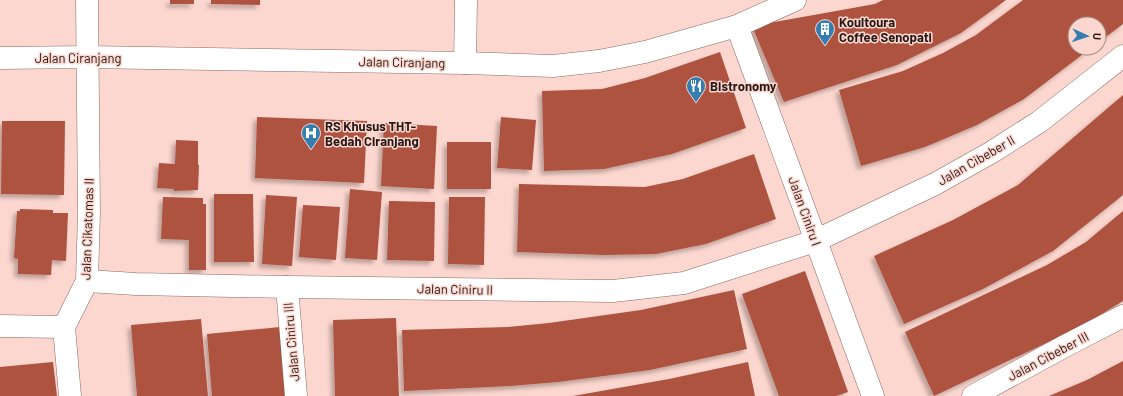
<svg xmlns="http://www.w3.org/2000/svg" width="1123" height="396" font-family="Barlow,sans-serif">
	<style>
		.building { fill: #ad5240; filter: url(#shadow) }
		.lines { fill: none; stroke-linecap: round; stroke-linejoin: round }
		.street-casing { stroke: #896961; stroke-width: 23 }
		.street { stroke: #fff; stroke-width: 22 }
		.labels { text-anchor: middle; stroke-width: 3; stroke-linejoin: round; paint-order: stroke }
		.poi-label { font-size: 13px; font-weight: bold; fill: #261916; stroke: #fcd7cf; text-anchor: start }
		.street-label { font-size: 13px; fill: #261916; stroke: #fcd7cf }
	</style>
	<defs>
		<filter id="shadow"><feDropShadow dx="-3.5" dy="3.5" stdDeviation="2" flood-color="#0004"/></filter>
	</defs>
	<rect width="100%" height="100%" fill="#fcd7cf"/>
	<g class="building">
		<rect x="170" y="0" width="24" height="4"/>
		<path d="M211,0H260V5L211,4Z"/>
		<path d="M883,0H1006L961,33L897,65L784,102L752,26L875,4Z"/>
		<path d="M1023,0H1123V24L1099,42V24H1075V48H1091L1024,99L977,125L925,147L861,166L839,90L903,71L943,53L976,35Z"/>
		<path d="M720,52L746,128L672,154L604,169L544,171L542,91L602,89L645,78Z"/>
		<path d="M1123,95V195L1053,251L983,289L904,324L874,256L953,220L1018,185Z"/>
		<path d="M257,117L367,121L364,183L255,178Z"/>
		<path d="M501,117L536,120L532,170L497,168Z"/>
		<path d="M2,121H65L64,195L1,194Z"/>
		<path d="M384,123L437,126L434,189L381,186Z"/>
		<path d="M176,140L198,141V165H199L198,190L174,191V189L157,188L159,163L175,164Z"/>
		<rect x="447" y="142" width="44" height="47"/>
		<path d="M754,154L776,219L706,244L656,254L604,255L517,252L519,184L645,187L683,179Z"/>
		<path d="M350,189L382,192L377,260L345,258Z"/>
		<path d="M214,194H253L254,262H214Z"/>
		<path d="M266,195L297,197L292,266L262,264Z"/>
		<path d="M163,197L203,198V204H206V270H189V240L161,239Z"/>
		<path d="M449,197H485L484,265L448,264Z"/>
		<path d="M389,201L435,202L434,261L387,260Z"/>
		<path d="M303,205L340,207L336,260L299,257Z"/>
		<path d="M20,209L53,210V213H68L66,261L52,260L51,275L18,274V259L14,258L17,211H20Z"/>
		<path d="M1123,211V301L1080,327L934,396L905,332L1047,265L1086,242Z"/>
		<path d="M805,271L848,392L836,396H779L742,294Z"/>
		<path d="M734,290L747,349L650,370L558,382L510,386L404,391L402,330L508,327L549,323L641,310Z"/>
		<path d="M396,318L399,396H335L333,320Z"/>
		<path d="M201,319L208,396H137L131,325Z"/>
		<path d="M280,327L287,396H212L207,334Z"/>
		<path d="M1123,361V396H1049L1087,380Z"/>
		<path d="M53,362L57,396H0V367Z"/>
		<path d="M748,362L755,396H573L669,379Z"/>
	</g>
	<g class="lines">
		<defs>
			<g id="street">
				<path d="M737,26L873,396"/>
				<path d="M0,58L88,57L465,63L553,66L599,61L645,52L737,26L795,0"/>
				<path d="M465,63L466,0"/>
				<path d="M87,281L136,284L287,287L613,291L684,283L815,241L935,184L992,152L1039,122L1123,56"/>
				<path d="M287,287L296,396"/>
				<path d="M0,326L64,327"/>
				<path d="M70,396L64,327L87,281L89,212L87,0"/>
				<path d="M973,396L1065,346L1123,316"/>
			</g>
		</defs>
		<use href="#street" class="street-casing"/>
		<use href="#street" class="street"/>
	</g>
	<defs>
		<symbol id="building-pin" viewBox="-11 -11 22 30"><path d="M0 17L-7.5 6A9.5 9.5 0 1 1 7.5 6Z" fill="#357eb2" stroke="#fcd7cf"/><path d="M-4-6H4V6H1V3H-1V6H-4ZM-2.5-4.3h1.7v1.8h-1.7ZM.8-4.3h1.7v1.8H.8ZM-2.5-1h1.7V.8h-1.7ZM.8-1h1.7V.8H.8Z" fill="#fff"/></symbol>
		<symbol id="restaurant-pin" viewBox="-11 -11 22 30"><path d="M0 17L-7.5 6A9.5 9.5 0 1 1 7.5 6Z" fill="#357eb2" stroke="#fcd7cf"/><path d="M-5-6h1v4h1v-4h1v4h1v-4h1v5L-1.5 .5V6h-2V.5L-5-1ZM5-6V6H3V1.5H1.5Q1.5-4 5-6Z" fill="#fff"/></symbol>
		<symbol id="hospital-pin" viewBox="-11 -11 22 30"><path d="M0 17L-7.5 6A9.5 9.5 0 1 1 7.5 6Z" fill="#357eb2" stroke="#fcd7cf"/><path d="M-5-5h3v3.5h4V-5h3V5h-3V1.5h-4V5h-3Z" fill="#fff"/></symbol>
	</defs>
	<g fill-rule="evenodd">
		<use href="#building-pin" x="814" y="18" width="22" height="30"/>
		<use href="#restaurant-pin" x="685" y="75" width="22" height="30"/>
		<use href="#hospital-pin" x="300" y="122" width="22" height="30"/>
	</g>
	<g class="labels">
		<g class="poi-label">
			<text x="839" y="27">Koultoura<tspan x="839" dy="15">Coffee Senopati</tspan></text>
			<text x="710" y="91">Bistronomy</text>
			<text x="325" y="131">RS Khusus THT-<tspan x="325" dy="15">Bedah Ciranjang</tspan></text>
		</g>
		<g class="street-label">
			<text x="78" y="63">Jalan Ciranjang</text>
			<text transform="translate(402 62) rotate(1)" y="5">Jalan Ciranjang</text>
			<text transform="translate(976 160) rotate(-30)" y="5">Jalan Cibeber II</text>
			<text transform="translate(805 211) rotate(70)" y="5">Jalan Ciniru I</text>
			<text transform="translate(87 229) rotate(-88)" y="5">Jalan Cikatomas II</text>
			<text transform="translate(455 289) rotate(1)" y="5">Jalan Ciniru II</text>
			<text transform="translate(291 342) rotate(-95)" y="5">Jalan Ciniru III</text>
			<text transform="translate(1048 356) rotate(-28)" y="5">Jalan Cibeber III</text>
		</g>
	</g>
	<g transform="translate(1087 36) rotate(93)"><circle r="19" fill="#fcd7cf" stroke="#a68b85"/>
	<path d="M0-3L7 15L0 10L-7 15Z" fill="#357eb2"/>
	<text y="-6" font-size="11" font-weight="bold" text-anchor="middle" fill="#261916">U</text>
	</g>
</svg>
